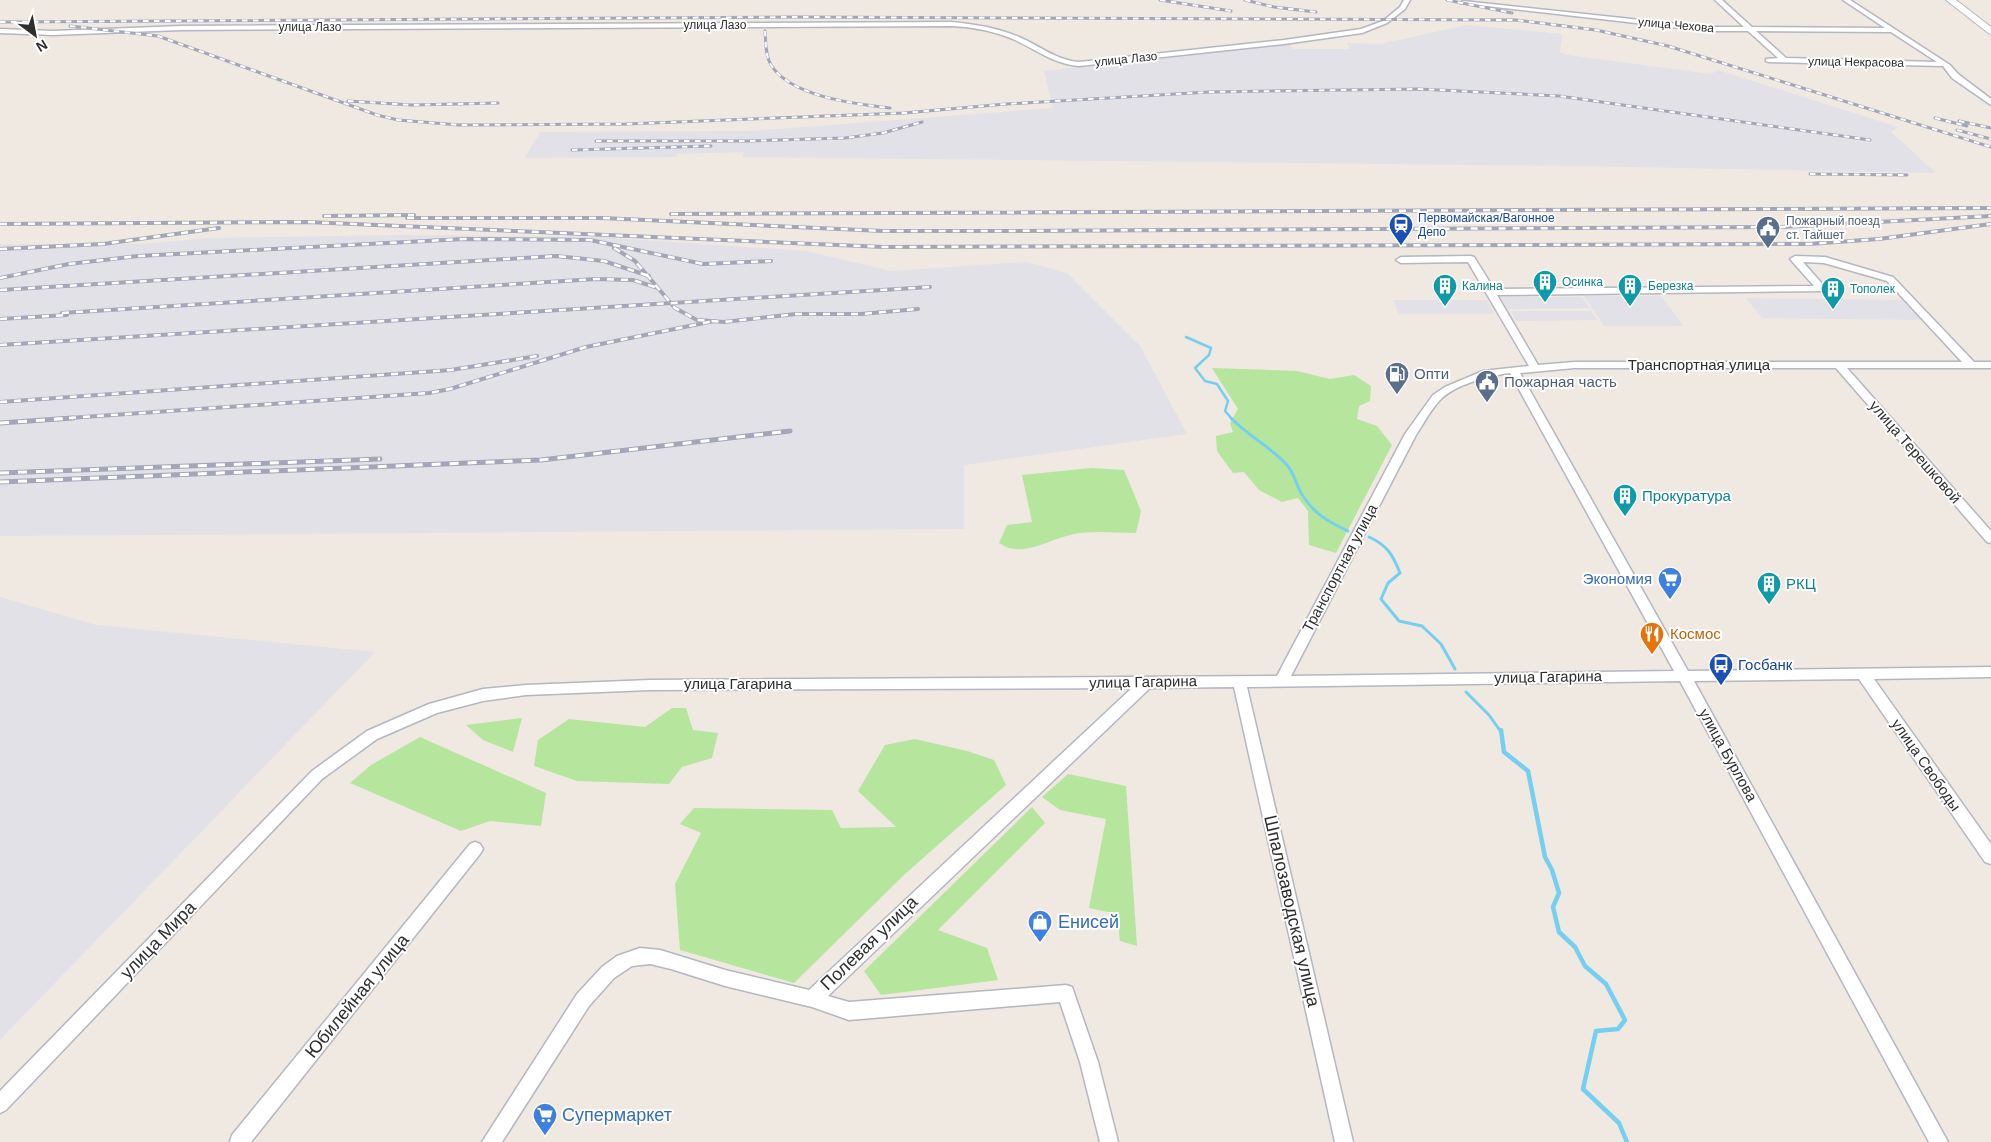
<svg xmlns="http://www.w3.org/2000/svg" width="1991" height="1142" font-family="Arial,sans-serif">
	<style>
		.industrial { fill: #e3e1e8 }
		.green { fill: #b6e59e }
		.lines { fill: none; stroke-linecap: round; stroke-linejoin: round }
		.stream-far2 { stroke: #75cff0; stroke-width: 2.5 }
		.stream-far1 { stroke: #75cff0; stroke-width: 3 }
		.stream { stroke: #75cff0; stroke-width: 4.5 }
		.minor-casing { stroke: #b4b7c1; stroke-width: 3 }
		.secondary-casing { stroke: #b4b7c1; stroke-width: 2 }
		.minor { fill: #fff; fill-rule: evenodd }
		.secondary { fill: #fff; fill-rule: evenodd }
		.rail-far2-casing { stroke: #a3a6b8; stroke-width: 3 }
		.rail-far1-casing { stroke: #a3a6b8; stroke-width: 4 }
		.rail-casing { stroke: #a3a6b8; stroke-width: 5 }
		.rail-far2 { stroke: #fff; stroke-width: 2; stroke-dasharray: 5.5; stroke-linecap: butt }
		.rail-far1 { stroke: #fff; stroke-width: 2.5; stroke-dasharray: 7; stroke-linecap: butt }
		.rail { stroke: #fff; stroke-width: 3; stroke-dasharray: 9; stroke-linecap: butt }
		.labels { text-anchor: middle; stroke-width: 4; stroke-linejoin: round; paint-order: stroke }
		.far-street-label { font-size: 12px; fill: #2e2e2e; stroke: #fff }
		.far-transit-label { font-size: 12px; fill: #164399; stroke: #fff; text-anchor: start }
		.far-service-label { font-size: 12px; fill: #4e5e75; stroke: #fff; text-anchor: start }
		.far-culture-label { font-size: 12px; fill: #0d838f; stroke: #fff; text-anchor: start }
		.street-label { font-size: 15px; fill: #2e2e2e; stroke: #fff }
		.service-label { font-size: 15px; fill: #4e5e75; stroke: #fff; text-anchor: start }
		.culture-label { font-size: 15px; fill: #0d838f; stroke: #fff; text-anchor: start }
		.shop-label { font-size: 15px; fill: #366cbe; stroke: #fff; text-anchor: end }
		.food-label { font-size: 15px; fill: #c56008; stroke: #fff; text-anchor: start }
		.transit-label { font-size: 15px; fill: #164399; stroke: #fff; text-anchor: start }
		.near-street-label { font-size: 18px; fill: #2e2e2e; stroke: #fff }
		.near-shop-label { font-size: 18px; fill: #366cbe; stroke: #fff; text-anchor: start }
	</style>
	<rect width="100%" height="100%" fill="#efe9e1"/>
	<g class="industrial">
		<path d="M1467,25L1562,34L1560,52L1567,55L1711,74L1718,70L1898,127L1891,132L1936,173L1582,166L742,157L744,152L677,154L676,157L525,158L540,132L751,131L1053,108L1044,71L1286,42L1294,49H1350L1347,43L1380,44Z"/>
		<path d="M401,235L600,237L806,251L891,271L1027,262L1067,273L1140,346L1187,434L964,465V529L0,536V244H143L209,238Z"/>
		<path d="M1584,296H1661L1684,326H1604Z"/>
		<path d="M1501,297H1582L1590,308L1507,309Z"/>
		<path d="M1746,298L1903,300L1923,320L1762,318Z"/>
		<path d="M1393,300H1487L1494,314H1399Z"/>
		<path d="M1511,311H1591L1598,320L1516,321Z"/>
		<path d="M0,597L96,625L375,652L0,1040Z"/>
	</g>
	<g class="green">
		<path d="M1212,368L1297,371L1330,379L1354,375L1371,386L1370,401L1359,406L1357,419L1377,426L1392,445L1336,553L1309,545L1308,511L1298,498L1282,502L1259,490L1244,472L1233,473L1217,451L1216,436L1233,432L1230,423L1238,409Z"/>
		<path d="M1091,468L1124,470L1141,511L1136,533C1115,533 1090,530 1070,535C1047,540 1022,559 999,543L1007,525L1032,522L1022,475Z"/>
		<path d="M672,708H686L693,730L718,733L712,758L682,767L669,784L577,781L534,766L538,740L569,719L645,727Z"/>
		<path d="M522,718L513,752L483,740L466,725Z"/>
		<path d="M420,737L546,793L541,826L490,821L461,831L350,783L371,765Z"/>
		<path d="M915,739L967,751L994,760L1006,785L905,874L794,983L680,950L675,884L701,833L680,824L694,808L832,810L841,828L896,827L858,791L885,745Z"/>
		<path d="M1068,774L1126,786L1137,946L1120,941L1117,914L1089,908L1106,819L1060,810L1042,797Z"/>
		<path d="M1032,807L1045,823L938,930L987,948L998,980L881,995L864,971Z"/>
	</g>
	<g class="lines">
		<path class="stream-far2" d="M1186,337L1211,348L1209,355L1195,368L1205,381L1217,384L1228,401L1225,411L1232,419"/>
		<g class="stream-far1">
			<path d="M1231,418C1248,436 1271,447 1287,465C1294,473 1296,484 1301,493C1314,514 1327,521 1348,531"/>
			<path d="M1369,537C1387,545 1393,555 1400,573L1388,583L1381,599L1399,621L1422,626L1441,644L1455,669"/>
			<path d="M1466,692L1489,715L1501,732"/>
		</g>
		<path class="stream" d="M1501,730L1504,752L1528,771L1545,857L1552,870L1559,893L1553,907L1559,932L1575,947L1585,966L1606,984L1625,1020L1618,1029L1596,1031L1583,1089L1619,1123L1627,1142"/>
		<defs>
			<g id="minor">
				<path d="M1404,0H1410L1405,9L1387,23L1362,33L1284,44L1079,66C1054,64 1037,50 1015,40C995,31 973,27 951,26L181,30L53,35L0,33V29L53,31L181,26L951,22C974,24 998,28 1019,37C1040,46 1056,60 1079,62L1284,40L1361,29L1383,21L1400,7Z"/>
				<path d="M1715,0H1722L1752,27L1885,28L1843,0H1850L1950,65L1958,74L1991,99V105L1952,78L1943,66L1768,62L1766,61V59L1778,58L1748,31H1706L1460,3L1463,1L1706,27H1744ZM1756,31L1891,32L1937,62L1786,58Z"/>
				<path d="M1471,256L1474,257L1494,289L1814,286L1790,259L1795,256L1825,257L1893,277L1974,362H1991V368H1847L1991,531V543L1987,542L1836,368H1574L1520,373L1688,671L1991,667V677L1874,679L1991,844V864L1985,862L1859,679L1694,681L1948,1142H1929L1680,681L1247,687L1353,1142H1335L1234,687L1150,688L828,996L849,1002L1066,985L1072,987L1098,1062L1118,1142H1100L1080,1062L1060,1002L849,1020L812,1007L725,986L671,969L650,964L632,966L614,978L589,1006L502,1142H482L577,994L602,967L617,956L640,948L660,950L725,970L809,990L1132,688L650,690L526,695L483,701L437,713L377,739L322,779L6,1110L0,1113V1091L312,771L367,731L429,704L483,689L526,685L650,680L1277,676L1405,434L1433,395L1445,387L1483,371L1529,366L1468,262L1401,263L1396,260L1401,257ZM1803,262L1824,263L1887,281L1962,362H1574L1538,365L1497,295L1825,291V287ZM1510,373L1674,671L1291,676L1416,435C1424,423 1431,409 1441,399C1456,384 1489,376 1510,373Z"/>
				<path d="M475,842L480,844L483,849L480,854L251,1142H230L232,1135L470,844Z"/>
			</g>
			<path id="secondary" d="M1946,0H1956L1991,27V35Z"/>
		</defs>
		<use href="#minor" class="minor-casing"/>
		<use href="#secondary" class="secondary-casing"/>
		<use href="#minor" class="minor"/>
		<use href="#secondary" class="secondary"/>
		<defs>
			<g id="rail-far2">
				<path d="M1160,0L1231,11"/>
				<path d="M1245,0L1274,7L1316,12"/>
				<path d="M1447,0L1512,13"/>
				<path d="M0,22L796,17L1516,20L1596,30L1668,46L1991,147"/>
				<path d="M70,26L158,36L377,115L398,120L459,125L626,124L904,113L1006,104L1209,92L1418,89L1559,96L1870,140"/>
				<path d="M765,31C766,42 765,55 771,65C791,97 856,104 890,108"/>
				<path d="M348,101L412,105L498,103"/>
				<path d="M1935,118L1967,126"/>
				<path d="M1959,121L1991,128"/>
				<path d="M1957,130L1991,139"/>
				<path d="M596,141H748L845,138L883,133L922,122"/>
				<path d="M572,150L711,146"/>
				<path d="M1810,174L1907,175"/>
			</g>
			<g id="rail-far1">
				<path d="M671,214L1991,208"/>
				<path d="M324,216L414,215"/>
				<path d="M407,218H602L883,231H994L1782,227L1991,216"/>
				<path d="M0,224L307,222L884,247L1809,244L1879,239L1991,224"/>
				<path d="M614,248L635,261L675,308L697,320L724,322L796,314H861L918,309"/>
				<path d="M0,249L103,244L219,228"/>
				<path d="M0,278L69,264L138,256L464,239L590,240L703,264L771,261"/>
				<path d="M0,290L556,256L604,261L649,276"/>
				<path d="M62,313L596,279L633,280L658,288"/>
				<path d="M0,319L67,315"/>
				<path d="M0,345L930,287"/>
				<path d="M0,402L451,370L537,356"/>
				<path d="M55,419L429,393L450,389L586,347L714,321"/>
			</g>
			<g id="rail">
				<path d="M0,423L73,418"/>
				<path d="M0,473L380,459"/>
				<path d="M0,482L541,460L790,431"/>
			</g>
		</defs>
		<use href="#rail-far2" class="rail-far2-casing"/>
		<use href="#rail-far1" class="rail-far1-casing"/>
		<use href="#rail" class="rail-casing"/>
		<use href="#rail-far2" class="rail-far2"/>
		<use href="#rail-far1" class="rail-far1"/>
		<use href="#rail" class="rail"/>
	</g>
	<defs>
		<symbol id="station-pin" viewBox="-11 -11 22 30"><path d="M0 17L-7.5 6A9.5 9.5 0 1 1 7.5 6Z" fill="#1a4fb4" stroke="#fff"/><path d="M-3-6H3Q5-6 5-4V2Q5 4 3 4L4.5 6H3L1.5 4h-3L-3 6H-4.5L-3 4Q-5 4-5 2V-4Q-5-6-3-6ZM-3.5-4v3h7v-3ZM-3.5 1v1.5H-2V1ZM2 1v1.5H3.5V1Z" fill="#fff"/></symbol>
		<symbol id="civic-pin" viewBox="-11 -11 22 30"><path d="M0 17L-7.5 6A9.5 9.5 0 1 1 7.5 6Z" fill="#5c6f8a" stroke="#fff"/><path d="M-.6-6.5H3V-4.5H.6V-3L4-1V1h2V6H-6V1h2V-1L-.6-3ZM-1.2 2.5V6h2.4V2.5Z" fill="#fff"/></symbol>
		<symbol id="building-pin" viewBox="-11 -11 22 30"><path d="M0 17L-7.5 6A9.5 9.5 0 1 1 7.5 6Z" fill="#0f9aa8" stroke="#fff"/><path d="M-4-6H4V6H1V3H-1V6H-4ZM-2.5-4.3h1.7v1.8h-1.7ZM.8-4.3h1.7v1.8H.8ZM-2.5-1h1.7V.8h-1.7ZM.8-1h1.7V.8H.8Z" fill="#fff"/></symbol>
		<symbol id="fuel-pin" viewBox="-11 -11 22 30"><path d="M0 17L-7.5 6A9.5 9.5 0 1 1 7.5 6Z" fill="#5c6f8a" stroke="#fff"/><path d="M-5.5-6h7V0h2V4h1.3V-2.5L3-4.5l.8-.8L6-3V5H2.5V1h-1V6h-7ZM-4.2-4.7v3.2H.2V-4.7Z" fill="#fff"/></symbol>
		<symbol id="supermarket-pin" viewBox="-11 -11 22 30"><path d="M0 17L-7.5 6A9.5 9.5 0 1 1 7.5 6Z" fill="#3f7fe0" stroke="#fff"/><path d="M-6-5.5h2.5l.6 2H6L4.5 2H-2.5L-4.4-4H-6ZM-1.5 3.2a1.3 1.3 0 1 0 .1 0ZM3 3.2a1.3 1.3 0 1 0 .1 0Z" fill="#fff"/></symbol>
		<symbol id="restaurant-pin" viewBox="-11 -11 22 30"><path d="M0 17L-7.5 6A9.5 9.5 0 1 1 7.5 6Z" fill="#e8710a" stroke="#fff"/><path d="M-5-6h1v4h1v-4h1v4h1v-4h1v5L-1.5 .5V6h-2V.5L-5-1ZM5-6V6H3V1.5H1.5Q1.5-4 5-6Z" fill="#fff"/></symbol>
		<symbol id="bus-pin" viewBox="-11 -11 22 30"><path d="M0 17L-7.5 6A9.5 9.5 0 1 1 7.5 6Z" fill="#1a4fb4" stroke="#fff"/><path d="M-5-6H5V4H4V6H2V4H-2V6H-4V4H-5ZM-3.5-4V0h7V-4ZM-3.5 1.2v1.5H-2V1.2ZM2 1.2v1.5H3.5V1.2Z" fill="#fff"/></symbol>
		<symbol id="shop-pin" viewBox="-11 -11 22 30"><path d="M0 17L-7.5 6A9.5 9.5 0 1 1 7.5 6Z" fill="#3f7fe0" stroke="#fff"/><path d="M-5-2.5h2.3a2.7 3.5 0 0 1 5.4 0H5L5.5 6h-11ZM-1.5-2.5h3a1.5 2.3 0 0 0-3 0Z" fill="#fff"/></symbol>
	</defs>
	<g fill-rule="evenodd">
		<use href="#station-pin" x="1387" y="211" width="28" height="38"/>
		<use href="#civic-pin" x="1754" y="214" width="28" height="38"/>
		<use href="#building-pin" x="1531" y="268" width="28" height="38"/>
		<use href="#building-pin" x="1431" y="272" width="28" height="38"/>
		<use href="#building-pin" x="1616" y="272" width="28" height="38"/>
		<use href="#building-pin" x="1819" y="275" width="28" height="38"/>
		<use href="#fuel-pin" x="1383" y="360" width="28" height="38"/>
		<use href="#civic-pin" x="1473" y="368" width="28" height="38"/>
		<use href="#building-pin" x="1611" y="482" width="28" height="38"/>
		<use href="#supermarket-pin" x="1656" y="565" width="28" height="38"/>
		<use href="#building-pin" x="1755" y="570" width="28" height="38"/>
		<use href="#restaurant-pin" x="1638" y="620" width="28" height="38"/>
		<use href="#bus-pin" x="1707" y="651" width="28" height="38"/>
		<use href="#shop-pin" x="1026" y="908" width="28" height="38"/>
		<use href="#supermarket-pin" x="531" y="1101" width="28" height="38"/>
	</g>
	<g class="labels">
		<g class="far-street-label">
			<text x="715" y="29">улица Лазо</text>
			<text transform="translate(1676 25) rotate(5)" y="4">улица Чехова</text>
			<text x="310" y="31">улица Лазо</text>
			<text transform="translate(1126 59) rotate(-6)" y="4">улица Лазо</text>
			<text transform="translate(1856 62) rotate(1)" y="4">улица Некрасова</text>
		</g>
		<g class="far-transit-label">
			<text x="1418" y="222">Первомайская/Вагонное<tspan x="1418" dy="14">Депо</tspan></text>
		</g>
		<g class="far-service-label">
			<text x="1786" y="225">Пожарный поезд<tspan x="1786" dy="14">ст. Тайшет</tspan></text>
		</g>
		<g class="far-culture-label">
			<text x="1562" y="286">Осинка</text>
			<text x="1462" y="290">Калина</text>
			<text x="1648" y="290">Березка</text>
			<text x="1850" y="293">Тополек</text>
		</g>
		<g class="street-label">
			<text x="1699" y="370">Транспортная улица</text>
			<text transform="translate(1915 452) rotate(49)" y="5">улица Терешковой</text>
			<text transform="translate(1340 568) rotate(-62)" y="5">Транспортная улица</text>
			<text transform="translate(1548 677) rotate(-1)" y="5">улица Гагарина</text>
			<text transform="translate(1143 682) rotate(-1)" y="5">улица Гагарина</text>
			<text x="738" y="689">улица Гагарина</text>
			<text transform="translate(1728 755) rotate(61)" y="5">улица Бурлова</text>
			<text transform="translate(1926 765) rotate(55)" y="5">улица Свободы</text>
		</g>
		<g class="service-label">
			<text x="1414" y="379">Опти</text>
			<text x="1504" y="387">Пожарная часть</text>
		</g>
		<g class="culture-label">
			<text x="1642" y="501">Прокуратура</text>
			<text x="1786" y="589">РКЦ</text>
		</g>
		<g class="shop-label">
			<text x="1652" y="584">Экономия</text>
		</g>
		<g class="food-label">
			<text x="1670" y="639">Космос</text>
		</g>
		<g class="transit-label">
			<text x="1738" y="670">Госбанк</text>
		</g>
		<g class="near-street-label">
			<text transform="translate(1292 911) rotate(77)" y="6">Шпалозаводская улица</text>
			<text transform="translate(158 940) rotate(-46)" y="6">улица Мира</text>
			<text transform="translate(869 943) rotate(-44)" y="6">Полевая улица</text>
			<text transform="translate(357 996) rotate(-51)" y="6">Юбилейная улица</text>
		</g>
		<g class="near-shop-label">
			<text x="1058" y="928">Енисей</text>
			<text x="562" y="1121">Супермаркет</text>
		</g>
	</g>
	<g transform="translate(35 35) rotate(148)" stroke="#ffffff" stroke-width="4" paint-order="stroke">
	<path d="M0-4L9 19L0 12L-9 19Z" fill="#2e2e2e"/>
	<text y="-8" font-size="14" font-weight="bold" text-anchor="middle" fill="#2e2e2e">N</text>
	</g>
</svg>
